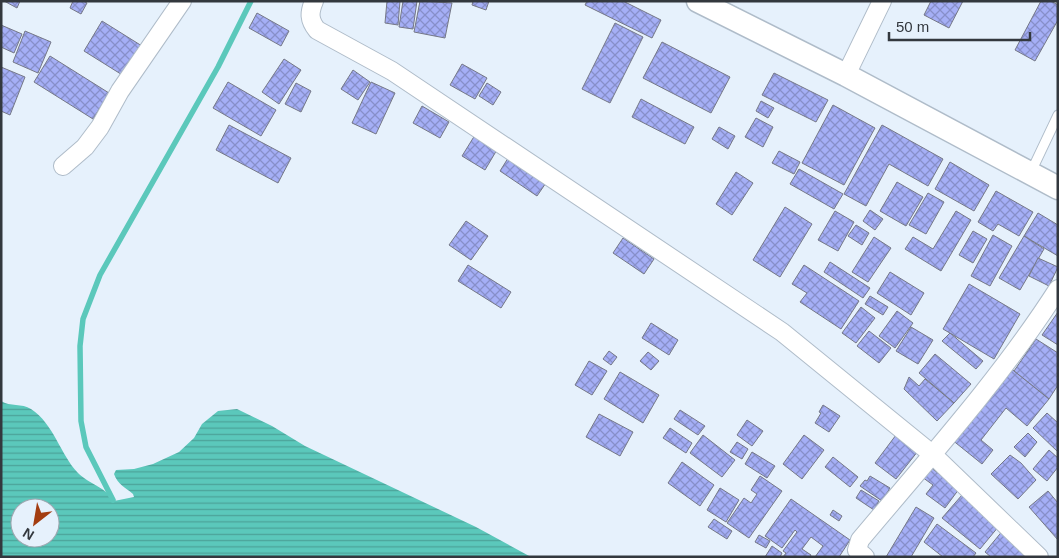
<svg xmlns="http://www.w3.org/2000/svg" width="1059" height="558" font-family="Arial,sans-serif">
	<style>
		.water { fill: url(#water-rules); fill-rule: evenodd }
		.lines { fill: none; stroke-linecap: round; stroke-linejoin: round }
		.stream { stroke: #5bc8bb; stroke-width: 5.5 }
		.building { fill: url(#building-cross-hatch); stroke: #757887 }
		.service-casing { stroke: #afbcc9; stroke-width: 11 }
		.minor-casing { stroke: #afbcc9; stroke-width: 20 }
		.tertiary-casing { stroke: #afbcc9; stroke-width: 25 }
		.service { stroke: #fff; stroke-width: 9 }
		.minor { stroke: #fff; stroke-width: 18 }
		.tertiary { stroke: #fff; stroke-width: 22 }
	</style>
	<defs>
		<pattern id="water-rules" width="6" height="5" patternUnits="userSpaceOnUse" patternTransform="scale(1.25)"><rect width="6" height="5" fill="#5bc8bb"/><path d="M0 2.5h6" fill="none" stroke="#4ca399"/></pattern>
		<pattern id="building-cross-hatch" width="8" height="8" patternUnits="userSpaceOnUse" patternTransform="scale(1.25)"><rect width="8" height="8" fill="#a5aff6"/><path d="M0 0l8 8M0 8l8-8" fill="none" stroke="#878fc9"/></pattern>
	</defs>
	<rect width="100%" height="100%" fill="#e6f1fc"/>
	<path class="water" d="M1,401C10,407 22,403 31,409C54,424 60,454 78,473C89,484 107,488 114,501L134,497L133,494C125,487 118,485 114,474L116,470L134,469L153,464L179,452L194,438L202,424L218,411L237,409L272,426L305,446L476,527L531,557H1ZM20,508H50V538H20Z"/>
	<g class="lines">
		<path class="stream" d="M113,500L86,447L81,421L80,346L83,319L100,275L218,67L251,1"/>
	</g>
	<g class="building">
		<path d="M4,1H20L17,8Z"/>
		<path d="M73,1H83L87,3L81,14L70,8Z"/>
		<path d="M387,1H400L398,25L385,23Z"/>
		<path d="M403,1H417L413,29L399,27Z"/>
		<path d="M420,1L452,3L445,38L414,32Z"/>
		<path d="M473,1H489L486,10L472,5Z"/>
		<path d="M587,1H623L661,20L652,38L585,5Z"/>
		<path d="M931,1H963L949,28L924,15Z"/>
		<path d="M1041,1H1051L1058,5V20L1035,61L1015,50Z"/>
		<path d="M257,13L289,31L281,46L249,28Z"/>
		<path d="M102,21L142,46L124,76L84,51Z"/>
		<path d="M615,23L643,37L610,103L582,89Z"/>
		<path d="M1,25L22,34L14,53L1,47Z"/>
		<path d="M25,31L51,42L38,73L13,62Z"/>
		<path d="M662,42L730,77L711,113L643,78Z"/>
		<path d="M50,56L109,93L93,119L34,82Z"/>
		<path d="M284,59L301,70L279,104L262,92Z"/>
		<path d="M462,64L487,78L475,99L450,85Z"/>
		<path d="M1,67L25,77L10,115L1,111Z"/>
		<path d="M353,70L370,82L358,100L341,89Z"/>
		<path d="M774,73L828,100L816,122L762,95Z"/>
		<path d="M228,82L276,110L261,136L213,108Z"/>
		<path d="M371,82L395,93L376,134L352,123Z"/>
		<path d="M296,83L311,91L301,112L285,104Z"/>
		<path d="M487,83L501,92L493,105L479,96Z"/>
		<path d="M641,99L694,127L685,144L632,117Z"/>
		<path d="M761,101L774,108L768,118L756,111Z"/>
		<path d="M833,105L875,128L844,185L802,163Z"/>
		<path d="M422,106L449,122L440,138L413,123Z"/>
		<path d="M756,118L773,127L763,147L745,137Z"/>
		<path d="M229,125L291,158L278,183L216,150Z"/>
		<path d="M882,125L943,159L928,186L889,164L866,206L844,194Z"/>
		<path d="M719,127L735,136L728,149L712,139Z"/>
		<path d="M475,135L498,148L485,170L462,156Z"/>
		<path d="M779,151L800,162L794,174L772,163Z"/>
		<path d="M510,155L548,180L537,196L500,171Z"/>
		<path d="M950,162L989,185L974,211L935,189Z"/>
		<path d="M799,169L843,194L834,209L790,184Z"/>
		<path d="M736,172L753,183L732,215L716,204Z"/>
		<path d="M897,182L923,197L906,226L880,211Z"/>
		<path d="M996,191L1033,212L1019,236L998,224L993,231L978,222Z"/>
		<path d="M928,193L944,202L926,234L909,225Z"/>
		<path d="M785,207L812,224L780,277L753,260Z"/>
		<path d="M870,210L883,219L875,230L863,221Z"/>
		<path d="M835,211L854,222L838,251L818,240Z"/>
		<path d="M956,211L971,220L941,271L905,249L913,237L933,249Z"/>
		<path d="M1038,213L1058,225V256L1024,236Z"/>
		<path d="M466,221L488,236L471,260L449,245Z"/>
		<path d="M856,225L869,233L862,245L848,236Z"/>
		<path d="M973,231L987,239L973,263L959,255Z"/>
		<path d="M993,235L1012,246L990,286L971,276Z"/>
		<path d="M1024,236L1044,249L1020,290L999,278Z"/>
		<path d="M874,237L891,248L868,282L852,272Z"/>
		<path d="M623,238L654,259L644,274L613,253Z"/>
		<path d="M1038,258L1058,267L1049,286L1029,276Z"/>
		<path d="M830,262L870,288L863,298L824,272Z"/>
		<path d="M468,265L511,292L501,308L458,281Z"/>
		<path d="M804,265L859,301L841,329L800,302L807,293L792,284Z"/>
		<path d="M890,272L924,293L911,315L877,293Z"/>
		<path d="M969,284L1020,314L994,359L943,329Z"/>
		<path d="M870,296L888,307L883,315L865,304Z"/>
		<path d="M861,307L875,318L856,343L842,333Z"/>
		<path d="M897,311L913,323L895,348L879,336Z"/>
		<path d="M1058,312V345L1042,335Z"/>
		<path d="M651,323L678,340L669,355L642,338Z"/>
		<path d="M911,327L933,340L918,364L896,351Z"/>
		<path d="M869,331L891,348L879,363L857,346Z"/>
		<path d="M950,333L983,361L976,369L942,341Z"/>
		<path d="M1036,339L1058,353V385L1049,399L1014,371Z"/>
		<path d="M609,351L617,357L611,365L603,359Z"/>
		<path d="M648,352L659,361L651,370L640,361Z"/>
		<path d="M935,354L971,384L954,403L919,373Z"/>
		<path d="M589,361L607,371L592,395L575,385Z"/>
		<path d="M1009,367L1049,399L1027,426L1006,408L981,440L993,450L982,464L951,439Z"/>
		<path d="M620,372L659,395L643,423L604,399Z"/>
		<path d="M909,377L919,386L925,379L954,403L937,421L904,389Z"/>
		<path d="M823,405L840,416L829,432L815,423L821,413L819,412Z"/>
		<path d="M680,410L705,426L698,435L674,419Z"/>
		<path d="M1047,413L1058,423V452L1033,428Z"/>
		<path d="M599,414L633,432L620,456L586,437Z"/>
		<path d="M747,420L763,431L752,446L737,435Z"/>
		<path d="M670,428L692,443L686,453L663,438Z"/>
		<path d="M1028,433L1037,442L1025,457L1014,447Z"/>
		<path d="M703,435L735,460L722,477L690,453Z"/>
		<path d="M804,435L824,450L802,479L783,464Z"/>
		<path d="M896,435L918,451L896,479L875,463Z"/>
		<path d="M737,442L748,449L742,459L730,452Z"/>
		<path d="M1049,450L1058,458V467L1047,481L1033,469Z"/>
		<path d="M752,452L775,466L767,478L745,464Z"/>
		<path d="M1010,455L1021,463L1036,480L1018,499L991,474Z"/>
		<path d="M833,457L858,477L850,487L825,467Z"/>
		<path d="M682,462L714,485L700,506L668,483Z"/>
		<path d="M930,467L959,489L945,508L926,494L933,485L922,477Z"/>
		<path d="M760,476L782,491L749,538L727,523L744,498L751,503L757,494L751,490Z"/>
		<path d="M870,476L890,488L882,501L860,486L865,480L867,481Z"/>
		<path d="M720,488L739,500L726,522L707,510Z"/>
		<path d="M861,490L879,501L874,510L856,498Z"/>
		<path d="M1048,491L1058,503V540L1029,507Z"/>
		<path d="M962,495L999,526L980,549L942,518Z"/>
		<path d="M791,499L850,540L839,557H815L823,546L811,537L802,549L811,555L810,557H783L786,553L783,551L797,532L795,530L782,548L765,536Z"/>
		<path d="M916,507L934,518L911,557H886Z"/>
		<path d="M833,510L842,516L839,521L830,515Z"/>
		<path d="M714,519L732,531L727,539L708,527Z"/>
		<path d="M937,524L976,553L973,557H943L924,542Z"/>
		<path d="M1004,529L1039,557H991L985,552Z"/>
		<path d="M759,535L770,541L766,548L755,542Z"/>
		<path d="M772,546L782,553L780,557H765Z"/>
	</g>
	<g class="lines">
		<defs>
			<path id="service" d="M1030,174L1058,115"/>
			<g id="minor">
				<path d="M314,1C309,13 309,20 317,30L392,71L782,332L932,454L1039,557"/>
				<path d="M846,75L882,1"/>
				<path d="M63,166L85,147L100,127L120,91L182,1"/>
				<path d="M865,557L857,550L860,540C928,459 1001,378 1058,289"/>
			</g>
			<path id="tertiary" d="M698,1L846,75L1058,188"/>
		</defs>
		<use href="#service" class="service-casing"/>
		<use href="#minor" class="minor-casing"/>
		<use href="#tertiary" class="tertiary-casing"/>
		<use href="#service" class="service"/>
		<use href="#minor" class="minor"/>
		<use href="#tertiary" class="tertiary"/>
	</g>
	<rect width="1059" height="558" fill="none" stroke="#33383e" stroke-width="5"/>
	<g transform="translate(35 523) rotate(211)"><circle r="24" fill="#e6f1fc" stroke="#9ea7b0"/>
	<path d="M0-4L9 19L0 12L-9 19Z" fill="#a33d11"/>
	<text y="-8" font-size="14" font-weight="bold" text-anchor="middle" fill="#33383e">N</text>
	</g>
	<path d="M889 32v8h141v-8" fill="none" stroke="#33383e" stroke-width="2.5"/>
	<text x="896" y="32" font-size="15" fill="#33383e" stroke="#e6f1fc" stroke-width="4" paint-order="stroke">50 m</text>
</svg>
